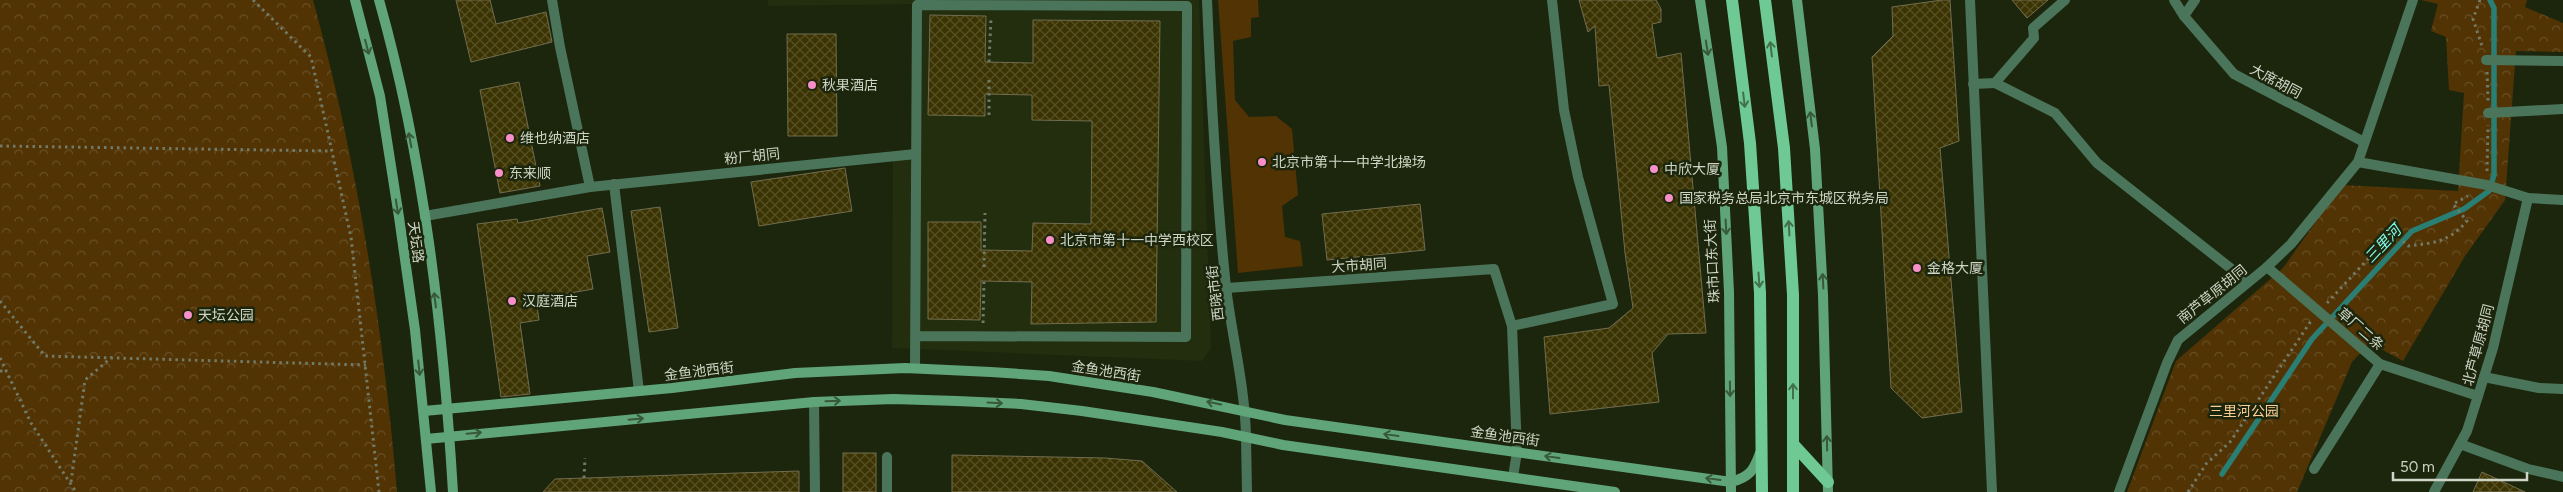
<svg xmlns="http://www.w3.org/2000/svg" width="2563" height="492" font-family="Figtree,'Noto Sans SC',sans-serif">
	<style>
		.built { fill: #222e0e }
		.grass { fill: #513304 }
		.park { fill: url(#park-crowns) }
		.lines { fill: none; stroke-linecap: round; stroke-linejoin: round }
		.stream { stroke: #2a7f75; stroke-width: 5.5 }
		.building { fill: url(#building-cross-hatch); stroke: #726d4e }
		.path { stroke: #717a66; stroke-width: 3; stroke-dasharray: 2.5 4; stroke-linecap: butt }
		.lane { stroke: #4b755a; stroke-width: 10 }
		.street { stroke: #4b755a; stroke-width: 10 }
		.secondary { stroke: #5fa579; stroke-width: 10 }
		.primary { stroke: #6eca92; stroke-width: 12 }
		.oneway { stroke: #375938 }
		.oneway2 { stroke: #417049 }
		.poi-dot { fill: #f98fc9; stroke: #1c260d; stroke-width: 2 }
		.labels { text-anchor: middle; stroke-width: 5; stroke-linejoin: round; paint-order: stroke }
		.street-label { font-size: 14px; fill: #ced5c6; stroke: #1c260d }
		.poi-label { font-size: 14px; fill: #ced5c6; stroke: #1c260d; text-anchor: start }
		.park-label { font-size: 14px; fill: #fccd95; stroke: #1c260d }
		.water-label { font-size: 15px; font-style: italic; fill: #82fae8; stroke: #1c260d }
	</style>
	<defs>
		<pattern id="park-crowns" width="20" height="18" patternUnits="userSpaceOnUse" patternTransform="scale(1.25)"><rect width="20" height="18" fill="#513304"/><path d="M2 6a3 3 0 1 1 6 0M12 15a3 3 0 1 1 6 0" fill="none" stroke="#695027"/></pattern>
		<pattern id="building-cross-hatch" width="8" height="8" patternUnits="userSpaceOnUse" patternTransform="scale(1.25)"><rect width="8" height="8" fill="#3b3301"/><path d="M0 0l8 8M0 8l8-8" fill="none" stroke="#565025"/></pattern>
	</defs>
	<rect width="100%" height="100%" fill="#1c260d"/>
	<path class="built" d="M768,0H1199L1211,348L1202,361L892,348L893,160L912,158L913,4L768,6Z"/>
	<path class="grass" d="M1218,0H1258L1259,17L1251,18V37L1233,41L1235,100L1249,117L1276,116L1292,129L1298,195L1282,206L1285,237L1300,241L1303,266L1238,273Z"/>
	<g class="park">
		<path d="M0,0H313C357,161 383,326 397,492H0Z"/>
		<path d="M2421,0H2527L2525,7L2563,23V52L2516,51L2505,200L2465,256L2403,361L2370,343L2352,362L2297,492H2127L2176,361L2283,268L2342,185L2458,191L2464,93L2449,90L2446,37L2431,31L2438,4Z"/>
	</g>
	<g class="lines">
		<path class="stream" d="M2222,474L2312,339L2412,231L2464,209L2489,191L2494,175V8L2490,0"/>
	</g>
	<g class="building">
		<path d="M456,0H490L496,24L546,12L552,42L471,62Z"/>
		<path d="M1579,0H1656L1661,9V22L1652,24L1657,58L1681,53L1706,333L1668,334L1652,353L1659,402L1550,414L1544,337L1609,328L1633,308L1625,253L1609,85L1599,86L1595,26L1588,32Z"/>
		<path d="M1942,0H1950L1959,141L1940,148L1962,412L1922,418L1891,388L1872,57L1893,36L1892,7Z"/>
		<path d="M2012,0H2048L2027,18Z"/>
		<path d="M930,15L986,16L985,62L1033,63V20L1160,21L1156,322L1031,324L1032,282L981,281L980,320L928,319V222H981V250L1032,251L1033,223L1091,224L1092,121L1032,120V95L985,94V116L928,115Z"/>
		<path d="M787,34H836L837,136H788Z"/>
		<path d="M519,82L540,186L500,193L480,90Z"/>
		<path d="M845,168L852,211L759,226L751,182Z"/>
		<path d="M1420,204L1425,250L1327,260L1322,214Z"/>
		<path d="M660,207L678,328L649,332L631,211Z"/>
		<path d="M602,208L610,252L587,256L593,289L536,299L539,320L520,323L530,394L501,397L477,224L517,219L518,223Z"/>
		<rect x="843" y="453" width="33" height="39"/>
		<path d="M952,455L1105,458L1142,461L1177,492H952Z"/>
		<path d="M799,471V492H543L555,479Z"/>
		<path d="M2482,472L2525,492H2473Z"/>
	</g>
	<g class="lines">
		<g class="path">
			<path d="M253,0L311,57L351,237L379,492"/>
			<path d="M2480,0L2473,19L2483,49"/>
			<path d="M989,62L991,18"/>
			<path d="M2487,72L2488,101"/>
			<path d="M989,115V76"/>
			<path d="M0,146L332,151"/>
			<path d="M2487,171L2488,125"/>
			<path d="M984,267L985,213"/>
			<path d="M0,301L45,356L366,365"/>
			<path d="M2327,303L2393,232L2408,246C2434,243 2449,242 2467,221L2453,204L2468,196"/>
			<path d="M983,323L984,281"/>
			<path d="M0,358L31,423L76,492"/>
			<path d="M0,371H7"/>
			<path d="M584,478L585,458"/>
			<path d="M71,482L85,380L112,357"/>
			<path d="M2188,492L2206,464L2230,442L2311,321"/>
		</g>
		<g class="lane">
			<path d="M552,0L560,47L590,187"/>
			<path d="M1207,0C1211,96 1216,192 1226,287C1232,337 1245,386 1246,437"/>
			<path d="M2174,0L2184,16L2234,74L2364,142"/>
			<path d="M2184,16L2195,0"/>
			<path d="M2486,60L2563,61"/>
			<path d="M1995,83L2055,113L2097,163L2248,282"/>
			<path d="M1973,84L1995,83L2034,38L2033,28L2065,0"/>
			<path d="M2488,113L2563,109"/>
			<path d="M2358,162L2487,185L2528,198L2563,200"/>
			<path d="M614,184L639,391"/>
			<path d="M425,216L590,187L916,154"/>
			<path d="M2267,267L2380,364L2478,396"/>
			<path d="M1227,288L1494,269L1512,326L1613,304L1578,177L1564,110L1552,0"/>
			<path d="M1512,326L1517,452L1513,477"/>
			<path d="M915,368L917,5L1187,6L1186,337L916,336"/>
			<path d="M2484,377L2539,388L2563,389"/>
			<path d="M2460,444L2528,469L2563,477"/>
			<path d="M2314,469L2380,364"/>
			<path d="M2119,492L2167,363L2178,340L2267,267L2291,244L2358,162L2413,0"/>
			<path d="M2434,492L2467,431L2478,396L2493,348L2528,198"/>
		</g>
		<g class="street">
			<path d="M1970,0L1992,492"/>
			<path d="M814,402L815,492"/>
			<path d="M1246,437L1247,492"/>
			<path d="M887,492V457"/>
		</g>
		<g class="secondary">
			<path d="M355,0L380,96L399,217L415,330L431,492"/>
			<path d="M379,0C424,159 443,327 453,492"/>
			<path d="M1700,0L1722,147L1729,292L1731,492"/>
			<path d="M1797,0L1815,149L1823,295L1828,492"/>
			<path d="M424,411L672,388L795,373L905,368L991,372L1049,376L1153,392L1285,420L1731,482C1750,477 1754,470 1760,453"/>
			<path d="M426,439L814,402L893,399L957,401L1021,404L1082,411L1222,432L1283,445L1615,492"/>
		</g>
		<g class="primary">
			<path d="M1732,0L1750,143L1760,293L1762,492"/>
			<path d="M1765,0L1784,148L1793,295V492"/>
			<path d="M1793,444L1828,482"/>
		</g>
	</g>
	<defs><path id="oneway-shaft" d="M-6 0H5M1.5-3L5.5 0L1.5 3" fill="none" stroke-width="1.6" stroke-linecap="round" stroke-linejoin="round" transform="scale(1.25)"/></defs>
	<g class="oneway">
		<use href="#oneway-shaft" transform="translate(367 47) rotate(75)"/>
		<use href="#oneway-shaft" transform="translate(1707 48) rotate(81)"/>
		<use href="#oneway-shaft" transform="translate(1811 119) rotate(-97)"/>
		<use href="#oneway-shaft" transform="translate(410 140) rotate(-101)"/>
		<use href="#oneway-shaft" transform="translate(397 207) rotate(81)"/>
		<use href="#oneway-shaft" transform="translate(1726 227) rotate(87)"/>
		<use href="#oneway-shaft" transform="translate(1823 281) rotate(-93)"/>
		<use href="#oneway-shaft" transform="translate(435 300) rotate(-97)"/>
		<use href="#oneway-shaft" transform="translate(419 368) rotate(84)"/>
		<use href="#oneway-shaft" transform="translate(1730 389) rotate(89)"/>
		<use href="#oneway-shaft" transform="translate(833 401) rotate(-2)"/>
		<use href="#oneway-shaft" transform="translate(995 403) rotate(3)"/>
		<use href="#oneway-shaft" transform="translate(1214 403) rotate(-169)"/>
		<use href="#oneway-shaft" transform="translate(636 419) rotate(-5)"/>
		<use href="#oneway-shaft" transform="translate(474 433) rotate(-5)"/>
		<use href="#oneway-shaft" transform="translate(1391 435) rotate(-172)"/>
		<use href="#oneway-shaft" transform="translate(1827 443) rotate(-91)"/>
		<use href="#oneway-shaft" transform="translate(1552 457) rotate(-172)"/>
		<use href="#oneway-shaft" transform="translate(1713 479) rotate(-172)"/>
	</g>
	<g class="oneway2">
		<use href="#oneway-shaft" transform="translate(1771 49) rotate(-97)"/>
		<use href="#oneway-shaft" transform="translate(1744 100) rotate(83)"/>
		<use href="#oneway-shaft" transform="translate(1789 228) rotate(-93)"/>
		<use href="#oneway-shaft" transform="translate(1759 280) rotate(86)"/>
		<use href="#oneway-shaft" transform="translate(1793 391) rotate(-90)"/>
	</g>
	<g class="poi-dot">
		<circle cx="812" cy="85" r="5"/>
		<circle cx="510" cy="138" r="5"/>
		<circle cx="1262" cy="162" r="5"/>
		<circle cx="1654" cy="169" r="5"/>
		<circle cx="499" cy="173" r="5"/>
		<circle cx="1669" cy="198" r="5"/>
		<circle cx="1050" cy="240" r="5"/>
		<circle cx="1917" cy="268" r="5"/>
		<circle cx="512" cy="301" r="5"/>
		<circle cx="188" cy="315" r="5"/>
	</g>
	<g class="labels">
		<g class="street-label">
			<text transform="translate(2276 81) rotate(28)" y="5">大席胡同</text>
			<text transform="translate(752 156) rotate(-6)" y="5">粉厂胡同</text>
			<text transform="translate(416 242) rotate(82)" y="5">天坛路</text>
			<text transform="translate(1712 261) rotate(-93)" y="5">珠市口东大街</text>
			<text transform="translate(1359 265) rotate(-4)" y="5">大市胡同</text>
			<text transform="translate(1215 293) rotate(-97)" y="5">西晓市街</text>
			<text transform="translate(2212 294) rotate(-39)" y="5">南芦草原胡同</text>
			<text transform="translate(2361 329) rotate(41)" y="5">草厂二条</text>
			<text transform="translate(2478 345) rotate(-75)" y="5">北芦草原胡同</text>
			<text transform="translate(699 371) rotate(-7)" y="5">金鱼池西街</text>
			<text transform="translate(1106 371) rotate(9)" y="5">金鱼池西街</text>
			<text transform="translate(1505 436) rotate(8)" y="5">金鱼池西街</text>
		</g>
		<g class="poi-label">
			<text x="822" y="90">秋果酒店</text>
			<text x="520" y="143">维也纳酒店</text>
			<text x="1272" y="167">北京市第十一中学北操场</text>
			<text x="1664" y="174">中欣大厦</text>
			<text x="509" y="178">东来顺</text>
			<text x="1679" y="203">国家税务总局北京市东城区税务局</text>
			<text x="1060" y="245">北京市第十一中学西校区</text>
			<text x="1927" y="273">金格大厦</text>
			<text x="522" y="306">汉庭酒店</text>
			<text x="198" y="320">天坛公园</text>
		</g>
		<g class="park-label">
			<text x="2244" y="416">三里河公园</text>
		</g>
		<g class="water-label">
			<text transform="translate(2383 244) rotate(-47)" y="5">三里河</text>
		</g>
	</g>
	<path d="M2393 472v8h134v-8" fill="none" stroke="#ced5c6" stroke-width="2.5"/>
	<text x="2400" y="472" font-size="15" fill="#ced5c6" stroke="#1c260d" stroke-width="4" paint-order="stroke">50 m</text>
</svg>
